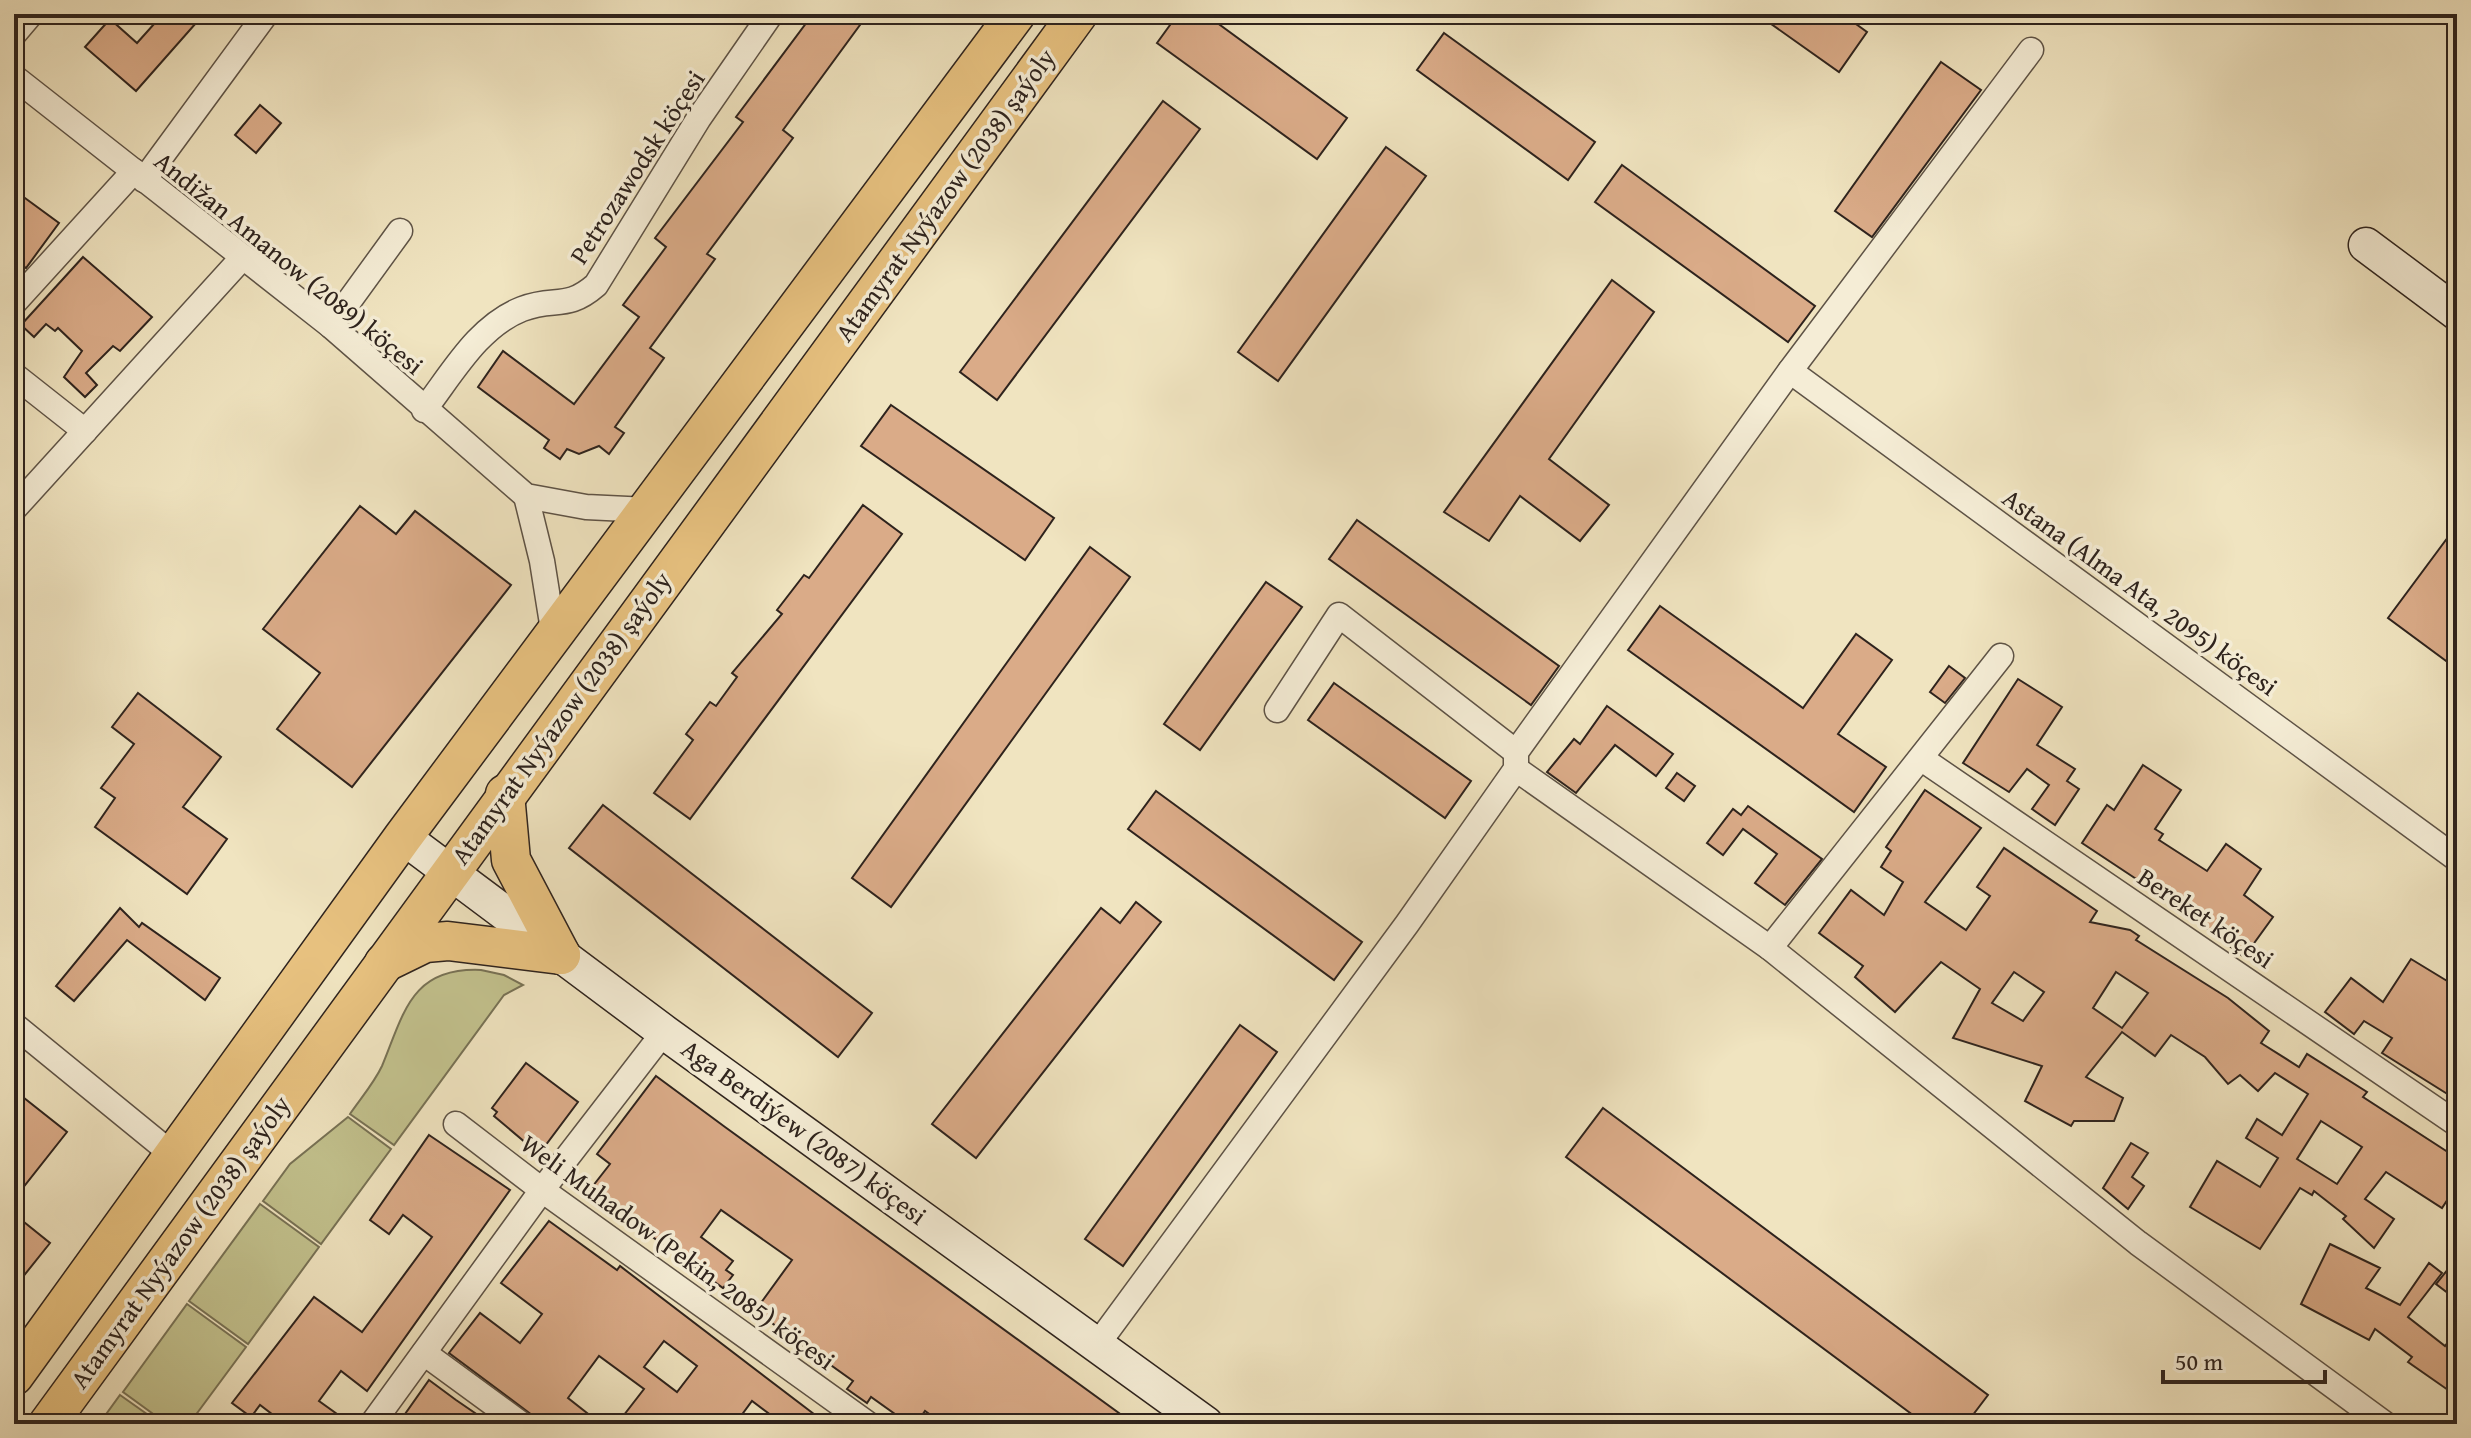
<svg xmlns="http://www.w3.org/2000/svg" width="2471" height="1438" font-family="'Gentium Book Plus',serif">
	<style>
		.green { fill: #c2c18d; stroke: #787255; stroke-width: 2 }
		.building { fill: #daab88; stroke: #2e231d; stroke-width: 2; fill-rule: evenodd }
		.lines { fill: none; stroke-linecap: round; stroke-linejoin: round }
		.street-casing { stroke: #5e5346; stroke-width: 27 }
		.secondary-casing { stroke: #2e231d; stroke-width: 37 }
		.primary-casing { stroke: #2e231d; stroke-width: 41 }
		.street { stroke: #f5edd6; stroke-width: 24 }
		.secondary { stroke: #f5edd6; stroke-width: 34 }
		.primary { stroke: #e8c280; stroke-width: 38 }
		.labels { text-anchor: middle; stroke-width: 7; stroke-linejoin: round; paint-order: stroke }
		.street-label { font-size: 26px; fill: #2e231d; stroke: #f5edd6 }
	</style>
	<rect width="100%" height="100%" fill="#f0e4c0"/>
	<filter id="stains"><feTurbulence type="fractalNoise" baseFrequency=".0025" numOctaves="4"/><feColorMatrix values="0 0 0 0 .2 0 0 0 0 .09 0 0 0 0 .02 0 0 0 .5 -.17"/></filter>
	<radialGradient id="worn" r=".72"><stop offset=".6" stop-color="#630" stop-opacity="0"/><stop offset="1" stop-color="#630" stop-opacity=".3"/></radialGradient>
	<g class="green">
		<path d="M481,970L504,975L523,985L504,995L394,1145L350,1114C361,1098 374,1083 382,1066C404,1013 411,967 481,970Z"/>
		<path d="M348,1117L391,1149L321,1244L263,1201L290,1164Z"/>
		<path d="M260,1204L319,1247L248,1344L189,1301Z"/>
		<path d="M187,1304L246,1347L189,1424H167L123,1392Z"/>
		<path d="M120,1395L161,1424H99Z"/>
	</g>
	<g class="building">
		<path d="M163,14H204L136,91L85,47L110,19L137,43Z"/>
		<path d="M813,14H868L783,130L793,138L707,254L715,259L650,348L664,358L615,427L624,433L609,454L599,446L579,454L567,449L560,459L544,448L549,440L478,387L503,351L574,404L639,317L623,305L666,247L655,238L743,122L736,117Z"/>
		<path d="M1178,14H1205L1347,118L1317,159L1157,43Z"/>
		<path d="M1757,14H1842L1867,32L1839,72Z"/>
		<path d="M1444,33L1595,142L1568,180L1417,70Z"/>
		<path d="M1941,62L1981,90L1872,237L1835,211Z"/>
		<path d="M1163,101L1200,129L997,400L960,372Z"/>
		<path d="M260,105L281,123L256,153L235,135Z"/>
		<path d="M1386,147L1426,176L1278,381L1238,352Z"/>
		<path d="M1622,165L1815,306L1788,342L1595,202Z"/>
		<path d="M14,190L59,223L26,268L14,259Z"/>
		<path d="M83,257L152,317L120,351L113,346L86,373L97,385L85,397L64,377L82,351L58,328L55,331L46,324L34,337L21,325Z"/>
		<path d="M1612,280L1654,312L1549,459L1609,505L1580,541L1520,496L1489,541L1444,512Z"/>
		<path d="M891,405L1054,518L1025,560L861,446Z"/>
		<path d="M863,505L902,534L690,819L654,793L693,740L686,734L710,702L716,706L737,677L732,673L782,614L777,610L804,575L809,578Z"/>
		<path d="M360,506L396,534L415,511L511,585L352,787L277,729L320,673L263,629Z"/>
		<path d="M1357,520L1559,666L1531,705L1329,559Z"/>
		<path d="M2457,525V669L2388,618Z"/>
		<path d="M1090,547L1130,577L891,907L852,878Z"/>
		<path d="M1266,582L1302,607L1200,750L1164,724Z"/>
		<path d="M1660,606L1803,708L1856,634L1892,660L1838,734L1886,767L1854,812L1628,650Z"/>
		<path d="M1949,666L1965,678L1945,703L1930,692Z"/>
		<path d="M2018,679L2062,707L2037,745L2075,769L2067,781L2079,789L2055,825L2032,809L2049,785L2027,769L2009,792L1963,763Z"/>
		<path d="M1334,683L1471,781L1445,818L1308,720Z"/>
		<path d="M138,693L221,757L183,807L227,839L187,894L95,827L115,798L101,788L134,744L112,727Z"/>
		<path d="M1607,706L1673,754L1656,776L1615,745L1576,793L1547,772L1574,739L1580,744Z"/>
		<path d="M2143,765L2181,790L2155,829L2163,834L2159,840L2207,871L2226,844L2261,869L2244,895L2273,917L2244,957L2180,908L2082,843L2107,805L2114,810Z"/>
		<path d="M1677,773L1695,786L1684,801L1666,788Z"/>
		<path d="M1925,790L1981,828L1925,902L1966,930L1990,896L1977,887L2004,848L2097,911L2090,922L2130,930L2139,936L2136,940L2228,998L2269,1031L2261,1043L2299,1067L2307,1054L2367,1092L2363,1097L2457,1158V1185L2442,1208L2386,1172L2365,1199L2394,1219L2374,1248L2343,1219L2346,1216L2314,1191L2312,1195L2300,1188L2260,1249L2190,1207L2217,1161L2260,1187L2278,1158L2246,1138L2257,1119L2282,1135L2308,1094L2275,1073L2258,1091L2240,1075L2228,1084L2205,1057L2171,1035L2155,1056L2122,1032L2086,1077L2123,1098L2114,1121H2074L2071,1126L2025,1101L2042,1066L1953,1038L1980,989L1941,962L1895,1012L1855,977L1863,966L1819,933L1851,890L1884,915L1903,882L1881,867L1891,851L1886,847ZM2014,972L2044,992L2023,1021L1992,1003ZM2116,972L2148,993L2122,1028L2093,1008ZM2321,1121L2362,1147L2337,1184L2297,1159Z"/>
		<path d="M1156,791L1362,942L1334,980L1128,829Z"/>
		<path d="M603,805L872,1013L838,1057L569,848Z"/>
		<path d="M1748,806L1822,859L1785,905L1755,883L1777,854L1743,829L1723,855L1707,843L1733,809L1741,815Z"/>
		<path d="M1136,902L1161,922L976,1158L932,1124L1101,908L1120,923Z"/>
		<path d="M120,908L139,927L142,923L220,978L205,1000L127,940L74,1001L56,986Z"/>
		<path d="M2411,959L2457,987V1100L2382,1053L2392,1038L2364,1021L2354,1034L2325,1012L2351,978L2383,1002Z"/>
		<path d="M1240,1025L1277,1052L1123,1266L1085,1239Z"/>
		<path d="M526,1063L578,1102L539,1154L494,1116L497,1112L492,1108Z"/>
		<path d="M656,1076L725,1127L1134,1424H943L925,1411L916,1424H909L871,1397L867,1403L847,1389L853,1381L755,1311L792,1260L721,1210L701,1237L733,1261L726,1270L733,1275L723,1288L589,1191L610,1164L597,1154Z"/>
		<path d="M14,1090L67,1132L14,1199Z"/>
		<path d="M1603,1108L1988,1395L1966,1424H1925L1566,1157Z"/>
		<path d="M429,1135L510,1190L367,1391L341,1371L319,1401L351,1424H285L260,1405L251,1417L232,1403L314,1297L362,1332L432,1237L403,1215L389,1234L370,1220Z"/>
		<path d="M2131,1143L2148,1153L2132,1177L2144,1186L2128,1209L2103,1188Z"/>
		<path d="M14,1214L50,1243L14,1288Z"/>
		<path d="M549,1221L617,1270L620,1266L827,1424H783L752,1401L735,1424H617L644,1389L599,1356L568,1398L601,1424H544L449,1353L480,1313L520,1343L542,1314L501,1283ZM664,1341L697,1366L677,1392L644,1367Z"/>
		<path d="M2330,1244L2380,1268L2366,1288L2400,1305L2429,1263L2442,1273L2408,1317L2445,1346L2457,1330V1378L2448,1390L2408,1362L2412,1357L2375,1329L2369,1340L2301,1304Z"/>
		<path d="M2457,1258V1300L2436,1284Z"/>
		<path d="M429,1380L456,1400L491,1424H398Z"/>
	</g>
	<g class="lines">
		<defs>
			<g id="street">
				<path d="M14,34L31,14"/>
				<path d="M14,77L331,326L526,496L586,507L648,510"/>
				<path d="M144,180L266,14"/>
				<path d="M14,303L134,171"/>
				<path d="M331,326L400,231"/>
				<path d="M1790,371L2457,859"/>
				<path d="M14,375L85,431"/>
				<path d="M424,410C452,374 478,326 522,309C555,296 566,311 596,285L699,118L771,14"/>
				<path d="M526,496L542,561L554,636"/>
				<path d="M14,509L243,257"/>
				<path d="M1277,710L1339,615L1516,752"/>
				<path d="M1922,759L2457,1124"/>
				<path d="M1516,769L1770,948L2138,1243L2385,1424"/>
				<path d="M1770,948L2001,656"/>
				<path d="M14,1025L172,1154"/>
				<path d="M456,1124L542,1190L868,1424"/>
				<path d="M1097,1345L1407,924L1516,769V752L1790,371L2031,50"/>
				<path d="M424,1353L521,1424"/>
				<path d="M372,1424L542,1190L664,1032"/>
			</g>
			<g id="secondary">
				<path d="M2366,245L2457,313"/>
				<path d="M403,837L664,1032L1206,1424"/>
			</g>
			<g id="primary">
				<path d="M505,794L511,860L561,955"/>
				<path d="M384,963L425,943L448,941L561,955"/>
				<path d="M14,1376L403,837L1016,14"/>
				<path d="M48,1424L1078,14"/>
			</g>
		</defs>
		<use href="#street" class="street-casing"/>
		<use href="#secondary" class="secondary-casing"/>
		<use href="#primary" class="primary-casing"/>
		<use href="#street" class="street"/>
		<use href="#secondary" class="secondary"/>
		<use href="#primary" class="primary"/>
	</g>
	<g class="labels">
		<g class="street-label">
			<text transform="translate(637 167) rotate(-57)" y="9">Petrozawodsk köçesi</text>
			<text transform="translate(945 195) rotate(-54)" y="9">Atamyrat Nyýazow (2038) şaýoly</text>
			<text transform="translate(289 263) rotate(39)" y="9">Andižan Amanow (2089) köçesi</text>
			<text transform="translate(2140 592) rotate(36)" y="9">Astana (Alma Ata, 2095) köçesi</text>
			<text transform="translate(561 718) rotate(-54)" y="9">Atamyrat Nyýazow (2038) şaýoly</text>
			<text transform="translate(2206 918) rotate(34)" y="9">Bereket köçesi</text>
			<text transform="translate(804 1132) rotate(36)" y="9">Aga Berdiýew (2087) köçesi</text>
			<text transform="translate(180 1242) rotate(-54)" y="9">Atamyrat Nyýazow (2038) şaýoly</text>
			<text transform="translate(678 1252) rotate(36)" y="9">Weli Muhadow (Pekin, 2085) köçesi</text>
		</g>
	</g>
	<rect width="2471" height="1438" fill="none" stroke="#f0e4c0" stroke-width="48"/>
	<rect x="16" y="16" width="2439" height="1406" fill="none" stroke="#2e231d" stroke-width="4"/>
	<rect x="24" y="24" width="2423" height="1390" fill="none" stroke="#2e231d" stroke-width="2"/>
	<path d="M2163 1370v12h162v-12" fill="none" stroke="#2e231d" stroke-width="4"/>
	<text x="2175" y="1370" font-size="24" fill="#2e231d" stroke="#f5edd6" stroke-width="6" paint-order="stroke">50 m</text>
	<rect width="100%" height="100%" filter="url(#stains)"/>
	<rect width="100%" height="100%" fill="url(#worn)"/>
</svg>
